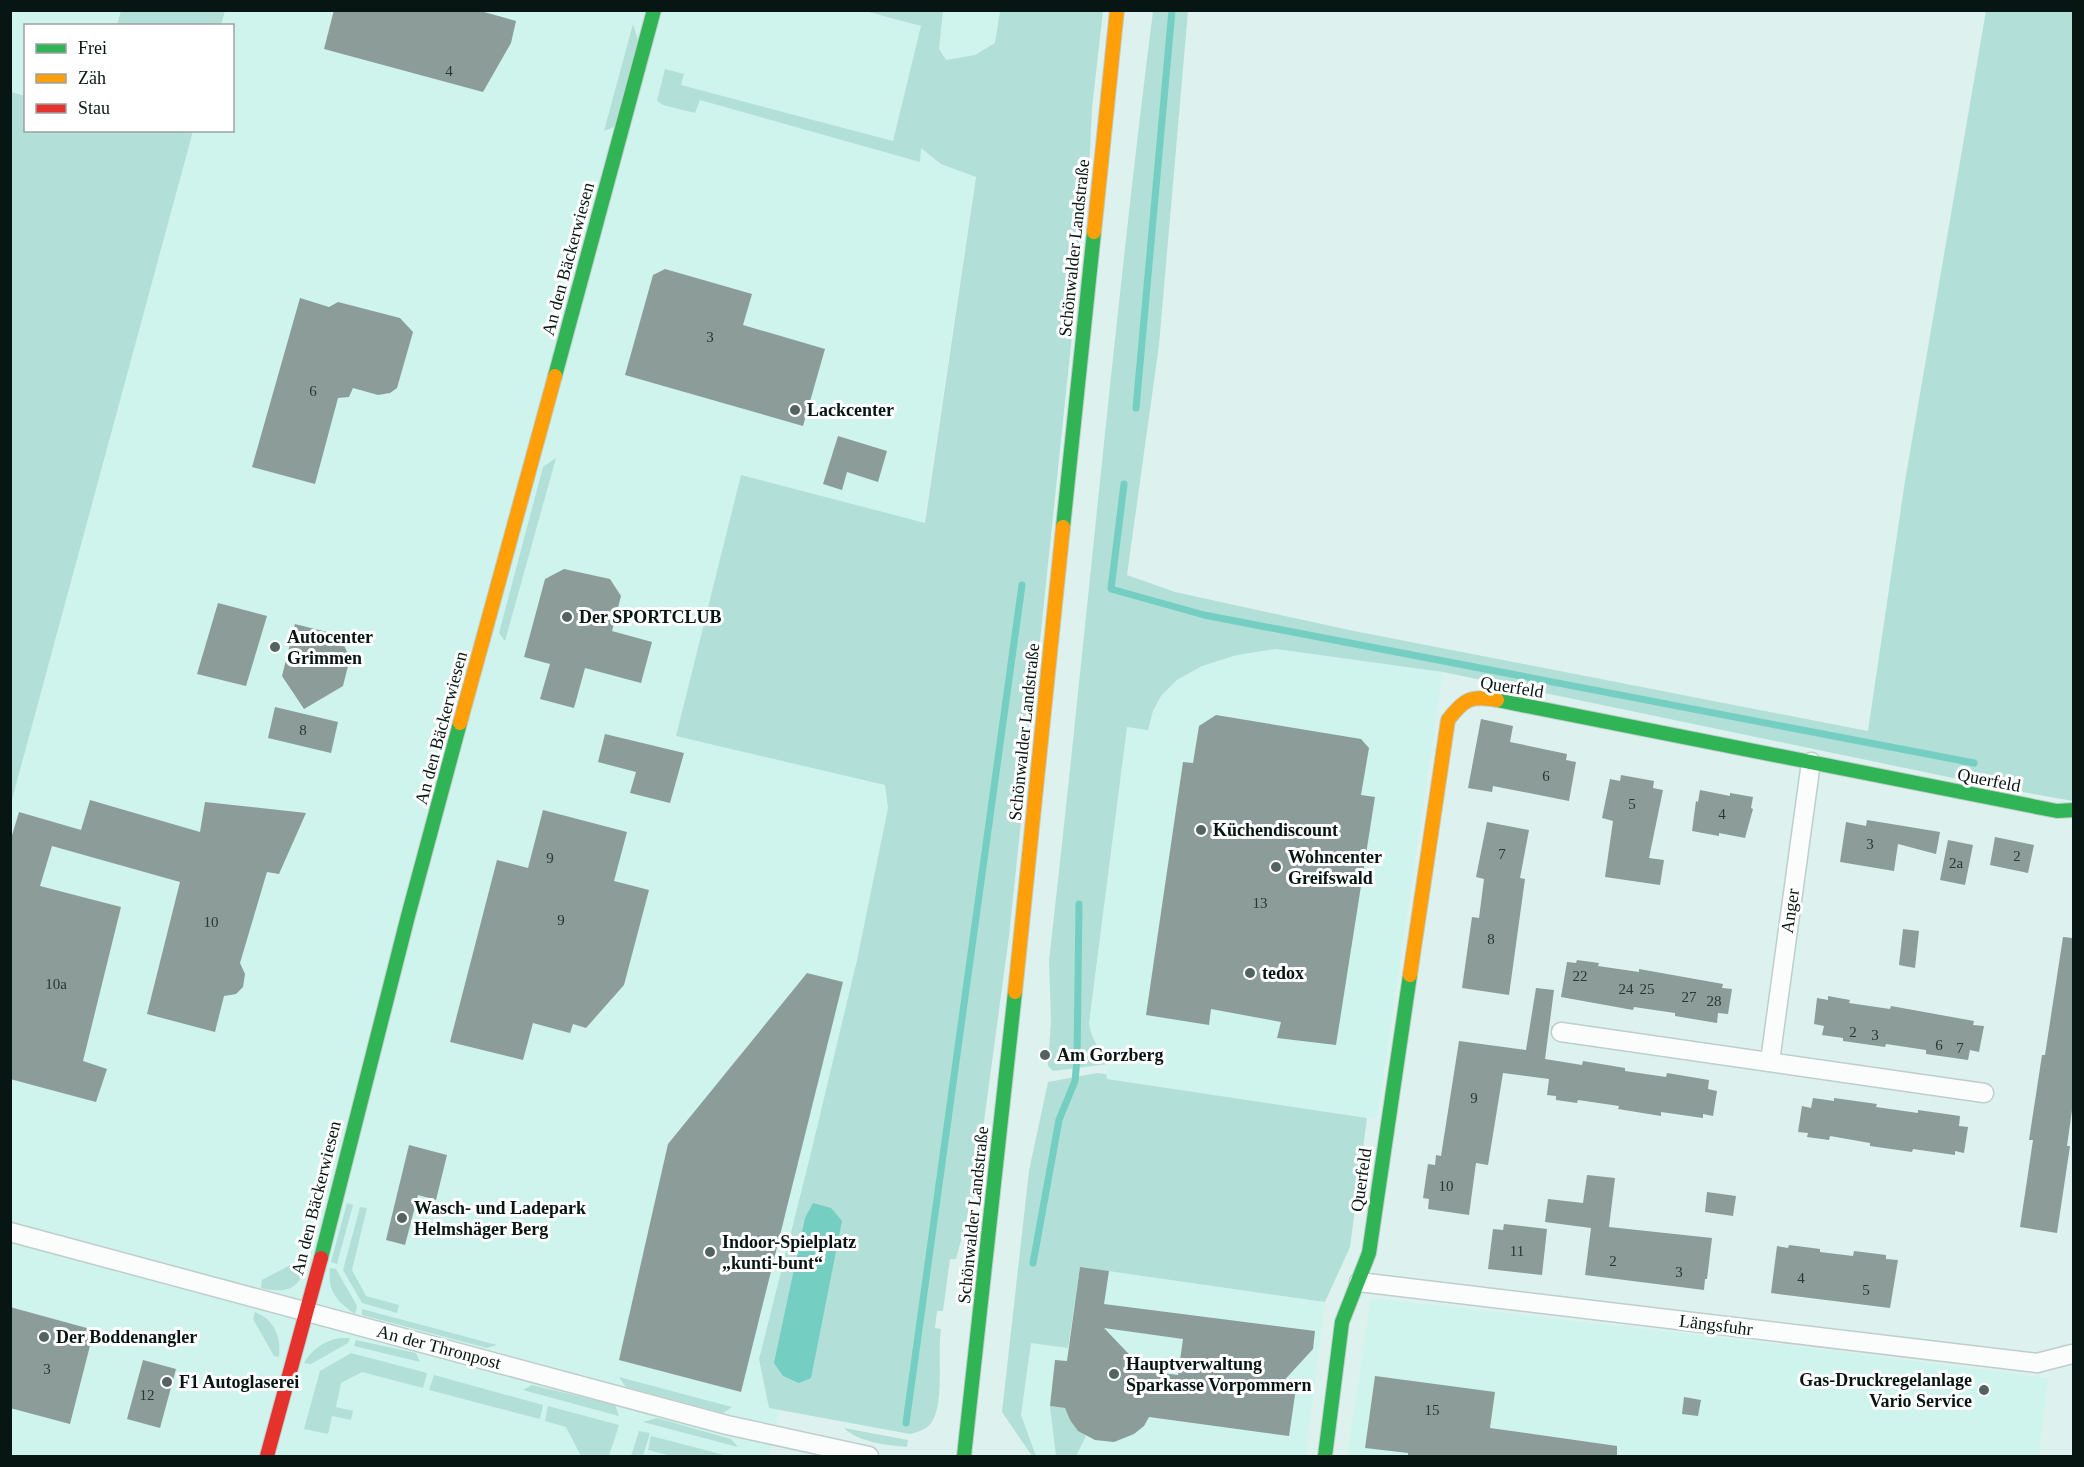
<svg xmlns="http://www.w3.org/2000/svg" width="2084" height="1467" font-family="Georgia,serif">
	<style>
		.built { fill: #cff4ed; fill-rule: evenodd }
		.green { fill: #b2dfd7 }
		.water { fill: #74cec1 }
		.lines { fill: none; stroke-linecap: round; stroke-linejoin: round }
		.stream { stroke: #74cec1; stroke-width: 7 }
		.building { fill: #8b9c99; fill-rule: evenodd }
		.street-casing { stroke: #bececb; stroke-width: 21 }
		.fast-casing { stroke: #bececb; stroke-width: 16 }
		.slow-casing { stroke: #bececb; stroke-width: 16 }
		.jam-casing { stroke: #bececb; stroke-width: 16 }
		.street { stroke: #fafdfc; stroke-width: 18 }
		.fast { stroke: #30b455; stroke-width: 14 }
		.slow { stroke: #ff9f0a; stroke-width: 14 }
		.jam { stroke: #e5322d; stroke-width: 14 }
		.poi-dot { fill: #526360; stroke: #fff; stroke-width: 2 }
		.labels { text-anchor: middle; stroke-width: 6; stroke-linejoin: round; paint-order: stroke }
		.number-label { font-size: 15px; fill: #283834 }
		.street-label { font-size: 18px; fill: #071613; stroke: #fff }
		.poi-label { font-size: 18px; font-weight: bold; fill: #071613; stroke: #fff; text-anchor: start }
	</style>
	<rect width="100%" height="100%" fill="#ddf2ee"/>
	<g class="built">
		<path d="M10,11H1000L885,785L888,808L857,960L809,1161L759,1359L769,1408L780,1410L769,1456H11ZM26,26H232V130H26Z"/>
		<path d="M1276,649L1443,672L1377,1119L1107,1079L1106,1074L1109,1060L1097,1047L1091,1034L1089,1023L1127,727L1148,730L1153,711L1161,696L1177,680L1202,666L1237,655Z"/>
		<path d="M1080,1267L1325,1302L1306,1456H1036L1021,1415L1031,1343L1068,1347Z"/>
		<path d="M1371,1298L1751,1341L2048,1378L2039,1456H1347Z"/>
	</g>
	<g class="green">
		<path d="M121,11V10L225,11L221,25H117Z"/>
		<path d="M865,11H943L939,49L946,60L975,55L995,43L1000,11H1103L1092,108L1089,173L1009,936L975,1188L956,1259H950L943,1311H937L935,1328L941,1329C937,1353 945,1406 931,1423C926,1430 917,1432 910,1434L769,1408L759,1359L809,1161L857,960L888,808L885,785L676,736L741,475L925,523L976,177L941,164L921,148L920,162L700,100L695,113L663,105L657,101L665,69L684,74L681,85L893,141L921,26Z"/>
		<path d="M1153,11H1188L1159,345L1127,575L1175,592L1354,631L1868,731L1905,481L1986,11H2073V801L2011,790L1443,672L1276,649L1237,655L1202,666L1177,680L1161,696L1153,711L1148,730L1127,727L1089,1023C1091,1039 1098,1048 1109,1060L1108,1064L1053,1071L1048,1066L1051,1019L1049,961C1085,645 1113,327 1153,11Z"/>
		<path d="M633,24L638,40L614,127L604,131Z"/>
		<path d="M11,92L25,96L26,130L193,131L11,803Z"/>
		<path d="M556,458L505,641L499,633L543,467Z"/>
		<path d="M1097,1073L1106,1074L1107,1079L1367,1118L1350,1247L1325,1302L1080,1267L1068,1348L1031,1343L1021,1415L1036,1456H1032L1002,1412L1029,1171L1048,1082Z"/>
		<path d="M347,1203L353,1205L337,1264L331,1262Z"/>
		<path d="M360,1207L367,1208L352,1270L366,1296L399,1305L397,1313L362,1303L343,1270Z"/>
		<path d="M300,1260L308,1261C300,1289 288,1294 261,1288L262,1280Z"/>
		<path d="M330,1268L336,1269L357,1306L355,1314C337,1301 327,1291 330,1268Z"/>
		<path d="M362,1309L497,1345L487,1348L362,1315Z"/>
		<path d="M255,1312C275,1320 281,1337 279,1357L274,1356L253,1319Z"/>
		<path d="M340,1338H350L348,1343L311,1364L304,1363C312,1349 324,1341 340,1338Z"/>
		<path d="M356,1340L416,1353L420,1362L354,1346Z"/>
		<path d="M351,1353L427,1373L423,1388L362,1372L341,1383L336,1407L353,1411L351,1420L332,1416L328,1434L304,1429L320,1371Z"/>
		<path d="M434,1375L543,1405L540,1419L429,1390Z"/>
		<path d="M619,1377L732,1407L723,1413L626,1387Z"/>
		<path d="M532,1385L615,1405L619,1416L523,1390Z"/>
		<path d="M548,1406L619,1425L609,1456H581L566,1427L545,1421Z"/>
		<path d="M1050,1406L1065,1408L1070,1420L1086,1436L1076,1456H1056Z"/>
		<path d="M657,1418L731,1439L738,1447L643,1422Z"/>
		<path d="M844,1428L908,1440L907,1447C887,1445 860,1443 844,1428Z"/>
		<path d="M639,1431L650,1433L643,1456H631Z"/>
		<path d="M651,1436L728,1456H672L648,1450Z"/>
	</g>
	<path class="water" d="M813,1203L831,1208L842,1221L811,1378L799,1383L783,1376L774,1363L805,1218Z"/>
	<g class="lines">
		<g class="stream">
			<path d="M1136,408L1172,10"/>
			<path d="M1124,484L1111,589L1204,615L1974,763"/>
			<path d="M1033,1263L1059,1120L1075,1081L1077,1059L1079,904"/>
			<path d="M906,1423L1022,585"/>
		</g>
	</g>
	<g class="building">
		<path d="M334,10H477L516,21L511,43L483,92L324,49Z"/>
		<path d="M665,269L752,294L743,325L825,349L803,426L625,375L653,275Z"/>
		<path d="M300,298L329,307L338,302L400,318L413,332L397,388L390,393L378,395L353,388L349,397L338,398L315,484L252,467Z"/>
		<path d="M838,436L887,451L878,482L847,472L842,490L823,484Z"/>
		<path d="M564,569L610,579L621,596L612,631L652,642L641,683L585,668L574,708L540,699L550,664L524,657L545,579Z"/>
		<path d="M218,603L267,616L246,686L197,674Z"/>
		<path d="M295,624L339,635L350,658L343,686L304,709L282,676Z"/>
		<path d="M275,707L338,722L331,753L268,738Z"/>
		<path d="M1216,715L1361,739L1369,748L1361,795L1375,797L1336,1045L1277,1038L1281,1022L1211,1009L1209,1025L1146,1015L1183,762L1193,763L1199,726Z"/>
		<path d="M1481,719L1513,726L1510,742L1567,754L1566,760L1576,762L1569,801L1493,786L1492,792L1468,788Z"/>
		<path d="M605,734L684,753L670,803L630,793L636,772L598,762Z"/>
		<path d="M1621,775L1654,781L1653,788L1663,790L1649,858L1664,860L1660,885L1605,877L1613,821L1602,818L1610,779L1620,781Z"/>
		<path d="M1700,790L1730,796V793L1753,797L1751,808L1753,809L1745,838L1719,833V836L1692,831L1696,801L1698,802Z"/>
		<path d="M90,800L200,832L205,802L306,813L279,874L267,872L240,963L245,974L243,987L236,994L224,996L215,1032L147,1014L180,882L52,846L40,886L121,907L83,1061L107,1069L96,1102L10,1079V842L19,812L81,830Z"/>
		<path d="M543,810L627,832L614,881L649,890L624,985L586,1028L573,1024L570,1033L533,1023L523,1060L450,1042L497,860L528,868Z"/>
		<path d="M1867,820L1940,832L1936,854L1898,844L1894,871L1840,862L1846,822L1866,826Z"/>
		<path d="M1487,822L1529,830L1520,878L1525,879L1509,995L1462,988L1472,917L1479,918L1484,879L1476,877Z"/>
		<path d="M1995,837L2034,845L2028,873L1990,865Z"/>
		<path d="M1948,840L1973,845L1965,885L1940,880Z"/>
		<path d="M1903,929L1919,931L1915,968L1899,965Z"/>
		<path d="M2063,937L2073,938V1103L2067,1146H2070L2057,1233L2020,1227L2033,1140H2029L2042,1055H2045Z"/>
		<path d="M1577,960L1599,963L1598,966L1639,972V969L1723,984L1722,988L1732,989L1728,1014L1718,1013L1717,1023L1675,1016V1013L1634,1007L1633,1010L1561,997L1567,962L1576,963Z"/>
		<path d="M807,973L843,982L741,1392L619,1360L668,1144Z"/>
		<path d="M1536,988L1554,990L1545,1059L1582,1065L1583,1061L1625,1068V1071L1666,1077L1667,1073L1709,1080L1708,1089L1717,1091L1713,1116L1703,1114V1118L1661,1112V1116L1618,1109L1619,1106L1578,1100L1577,1103L1556,1100V1096L1547,1095L1549,1079L1503,1073L1488,1165L1476,1163L1469,1215L1428,1209L1429,1199L1423,1198L1428,1164L1435,1165L1436,1155L1441,1156L1459,1041L1526,1050Z"/>
		<path d="M1828,996L1850,1000L1849,1003L1890,1009L1891,1006L1974,1021L1973,1025L1984,1026L1979,1052L1970,1050L1968,1060L1926,1054V1050L1886,1044L1885,1047L1843,1041V1038L1822,1035L1824,1026L1814,1024L1817,998L1828,1000Z"/>
		<path d="M1813,1098L1834,1101V1098L1877,1104L1876,1107L1918,1113V1110L1960,1116L1959,1126L1968,1127L1964,1153L1955,1151V1155L1913,1149L1912,1152L1870,1146V1143L1830,1136L1829,1140L1807,1137L1808,1133L1798,1132L1802,1106L1811,1108Z"/>
		<path d="M409,1145L447,1155L436,1200L418,1195L405,1245L386,1240Z"/>
		<path d="M1587,1175L1615,1178L1609,1227L1712,1238L1707,1279H1705L1704,1290L1585,1275L1591,1228L1545,1222L1548,1199L1583,1203Z"/>
		<path d="M1707,1192L1736,1196L1733,1216L1705,1212Z"/>
		<path d="M1504,1224L1547,1229L1542,1275L1488,1269L1493,1229L1503,1230Z"/>
		<path d="M1789,1245L1820,1249V1252L1853,1256L1854,1251L1886,1255V1259L1898,1260L1890,1308L1771,1293L1777,1246L1788,1248Z"/>
		<path d="M1080,1267L1109,1271L1104,1304L1315,1331L1313,1349L1279,1386L1296,1388L1289,1436L1149,1417L1144,1426L1134,1434L1114,1442L1095,1440L1078,1431L1070,1420L1065,1408L1050,1406L1055,1360L1067,1361ZM1104,1328L1183,1339L1178,1375L1145,1371Z"/>
		<path d="M10,1307L94,1330L70,1424L10,1408Z"/>
		<path d="M143,1360L176,1369L160,1428L127,1419Z"/>
		<path d="M1375,1376L1495,1392L1490,1428L1617,1446V1456H1408V1453L1365,1448Z"/>
		<path d="M1684,1397L1701,1400L1698,1416L1682,1414Z"/>
	</g>
	<g class="lines">
		<defs>
			<g id="street">
				<path d="M1561,1032L1984,1093"/>
				<path d="M1770,1061L1811,762"/>
				<path d="M10,1232L727,1425L869,1456"/>
				<path d="M1359,1282L2037,1363L2072,1354"/>
			</g>
			<g id="fast">
				<path d="M555,376L654,10"/>
				<path d="M1063,527L1094,232"/>
				<path d="M1497,700L2057,811L2074,810"/>
				<path d="M321,1258L408,916L460,723"/>
				<path d="M964,1456L1015,992"/>
				<path d="M1325,1456L1342,1322L1369,1253L1410,975"/>
			</g>
			<g id="slow">
				<path d="M1094,232L1117,10"/>
				<path d="M460,723L555,376"/>
				<path d="M1410,975L1448,720C1464,699 1471,695 1497,700"/>
				<path d="M1015,992L1063,527"/>
			</g>
			<path id="jam" d="M267,1456L321,1258"/>
		</defs>
		<use href="#street" class="street-casing"/>
		<use href="#fast" class="fast-casing"/>
		<use href="#slow" class="slow-casing"/>
		<use href="#jam" class="jam-casing"/>
		<use href="#street" class="street"/>
		<use href="#fast" class="fast"/>
		<use href="#slow" class="slow"/>
		<use href="#jam" class="jam"/>
	</g>
	<g class="poi-dot">
		<circle cx="795" cy="410" r="6"/>
		<circle cx="567" cy="617" r="6"/>
		<circle cx="275" cy="647" r="6"/>
		<circle cx="1201" cy="830" r="6"/>
		<circle cx="1276" cy="867" r="6"/>
		<circle cx="1250" cy="973" r="6"/>
		<circle cx="1045" cy="1055" r="6"/>
		<circle cx="402" cy="1218" r="6"/>
		<circle cx="710" cy="1252" r="6"/>
		<circle cx="44" cy="1337" r="6"/>
		<circle cx="1114" cy="1374" r="6"/>
		<circle cx="167" cy="1382" r="6"/>
		<circle cx="1984" cy="1390" r="6"/>
	</g>
	<g class="labels">
		<g class="number-label">
			<text x="449" y="76">4</text>
			<text x="710" y="342">3</text>
			<text x="313" y="396">6</text>
			<text x="303" y="735">8</text>
			<text x="1546" y="781">6</text>
			<text x="1632" y="809">5</text>
			<text x="1722" y="819">4</text>
			<text x="1870" y="849">3</text>
			<text x="1502" y="859">7</text>
			<text x="2017" y="861">2</text>
			<text x="550" y="863">9</text>
			<text x="1956" y="868">2a</text>
			<text x="1260" y="908">13</text>
			<text x="561" y="925">9</text>
			<text x="211" y="927">10</text>
			<text x="1491" y="944">8</text>
			<text x="1580" y="981">22</text>
			<text x="56" y="989">10a</text>
			<text x="1626" y="994">24</text>
			<text x="1647" y="994">25</text>
			<text x="1689" y="1002">27</text>
			<text x="1714" y="1006">28</text>
			<text x="1853" y="1037">2</text>
			<text x="1875" y="1040">3</text>
			<text x="1939" y="1050">6</text>
			<text x="1960" y="1053">7</text>
			<text x="1474" y="1103">9</text>
			<text x="1446" y="1191">10</text>
			<text x="1517" y="1256">11</text>
			<text x="1613" y="1266">2</text>
			<text x="1679" y="1277">3</text>
			<text x="1801" y="1283">4</text>
			<text x="1866" y="1295">5</text>
			<text x="47" y="1374">3</text>
			<text x="147" y="1400">12</text>
			<text x="1432" y="1415">15</text>
		</g>
		<g class="street-label">
			<text transform="translate(1074 248) rotate(-84)" y="6">Schönwalder Landstraße</text>
			<text transform="translate(568 259) rotate(-75)" y="6">An den Bäckerwiesen</text>
			<text transform="translate(1512 687) rotate(9)" y="6">Querfeld</text>
			<text transform="translate(441 728) rotate(-75)" y="6">An den Bäckerwiesen</text>
			<text transform="translate(1024 732) rotate(-84)" y="6">Schönwalder Landstraße</text>
			<text transform="translate(1989 780) rotate(11)" y="6">Querfeld</text>
			<text transform="translate(1790 911) rotate(-82)" y="6">Anger</text>
			<text transform="translate(1361 1180) rotate(-82)" y="6">Querfeld</text>
			<text transform="translate(316 1198) rotate(-76)" y="6">An den Bäckerwiesen</text>
			<text transform="translate(973 1215) rotate(-84)" y="6">Schönwalder Landstraße</text>
			<text transform="translate(1716 1325) rotate(7)" y="6">Längsfuhr</text>
			<text transform="translate(439 1347) rotate(15)" y="6">An der Thronpost</text>
		</g>
		<g class="poi-label">
			<text x="807" y="416">Lackcenter</text>
			<text x="579" y="623">Der SPORTCLUB</text>
			<text x="287" y="643">Autocenter<tspan x="287" dy="21">Grimmen</tspan></text>
			<text x="1213" y="836">Küchendiscount</text>
			<text x="1288" y="863">Wohncenter<tspan x="1288" dy="21">Greifswald</tspan></text>
			<text x="1262" y="979">tedox</text>
			<text x="1057" y="1061">Am Gorzberg</text>
			<text x="414" y="1214">Wasch- und Ladepark<tspan x="414" dy="21">Helmshäger Berg</tspan></text>
			<text x="722" y="1248">Indoor-Spielplatz<tspan x="722" dy="21">„kunti-bunt“</tspan></text>
			<text x="56" y="1343">Der Boddenangler</text>
			<text x="1126" y="1370">Hauptverwaltung<tspan x="1126" dy="21">Sparkasse Vorpommern</tspan></text>
			<text x="1972" y="1386" text-anchor="end">Gas-Druckregelanlage<tspan x="1972" dy="21">Vario Service</tspan></text>
			<text x="179" y="1388">F1 Autoglaserei</text>
		</g>
	</g>
	<rect width="2084" height="1467" fill="none" stroke="#071613" stroke-width="24"/>
	<rect x="24" y="24" width="210" height="108" fill="#ffffff" stroke="#9ca2a1" stroke-width="1.5"/>
	<rect x="36" y="44" width="30" height="9" fill="#30b455" stroke="#9ca2a1" stroke-width="1.5"/>
	<text x="78" y="54" font-size="18" fill="#071613">Frei</text>
	<rect x="36" y="74" width="30" height="9" fill="#ff9f0a" stroke="#9ca2a1" stroke-width="1.5"/>
	<text x="78" y="84" font-size="18" fill="#071613">Zäh</text>
	<rect x="36" y="104" width="30" height="9" fill="#e5322d" stroke="#9ca2a1" stroke-width="1.5"/>
	<text x="78" y="114" font-size="18" fill="#071613">Stau</text>
</svg>
